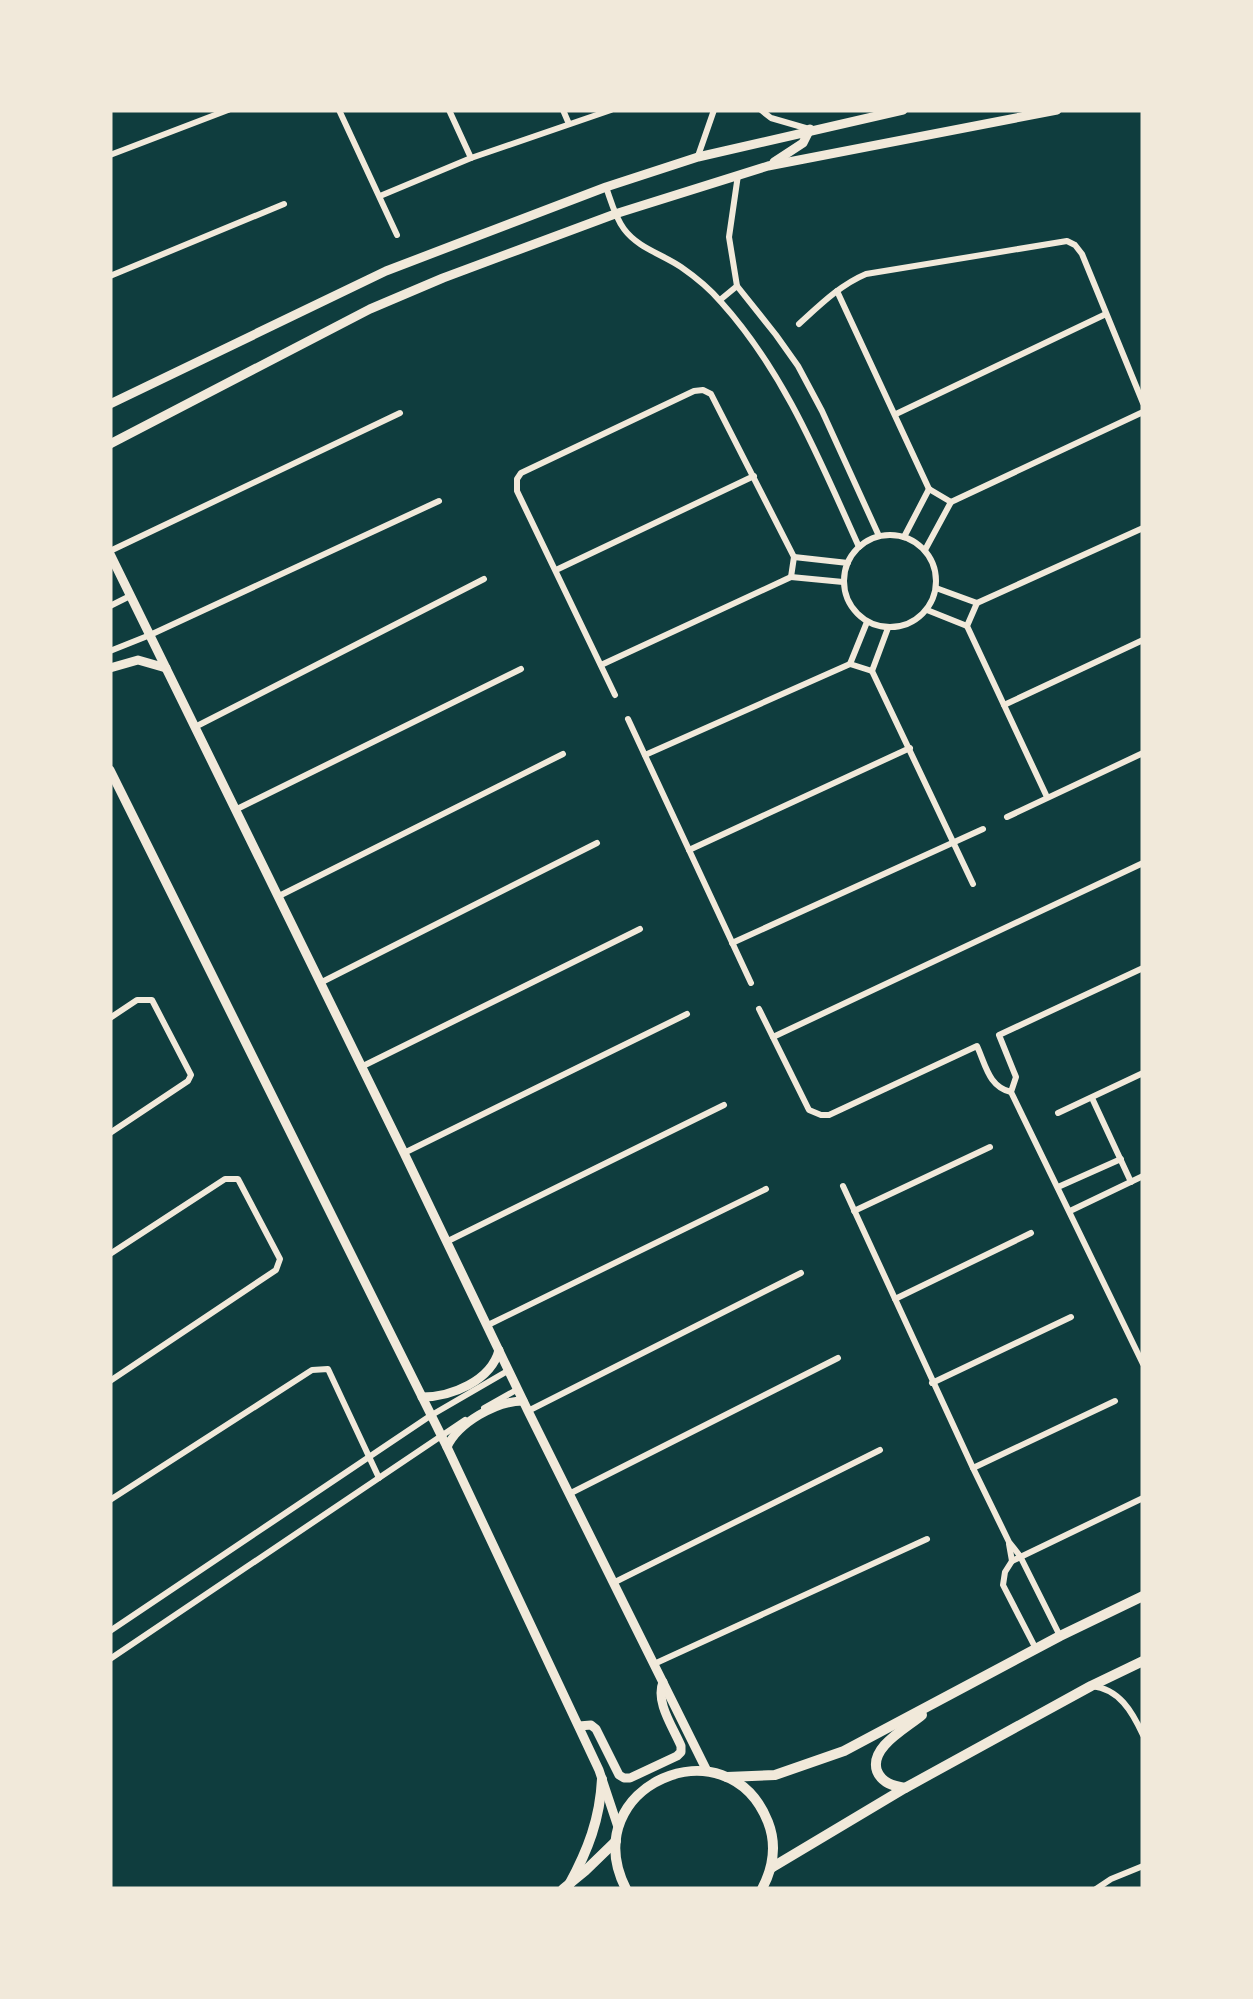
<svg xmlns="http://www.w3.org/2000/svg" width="1253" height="1999" font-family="'DejaVu Sans',sans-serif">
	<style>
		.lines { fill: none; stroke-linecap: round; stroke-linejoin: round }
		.minor { stroke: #f1e9da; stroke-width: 6 }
		.secondary { stroke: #f1e9da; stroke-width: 9 }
		.primary { stroke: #f1e9da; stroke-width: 10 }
	</style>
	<rect width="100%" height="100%" fill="#0f3d3e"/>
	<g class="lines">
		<g class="minor">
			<path d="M339,110L397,235"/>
			<path d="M449,110L471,158"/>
			<path d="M563,110L569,124"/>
			<path d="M761,110L771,118L809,129"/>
			<path d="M110,155L228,110"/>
			<path d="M698,156L714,110"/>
			<path d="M738,175L729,237L737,286L776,335L798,366L822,411L879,536"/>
			<path d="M606,187C611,201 615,217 624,229C638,248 662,254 681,267C694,276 710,289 721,302C785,373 820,461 859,547"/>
			<path d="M380,196L471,158L611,110"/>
			<path d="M110,276L284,204"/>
			<path d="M837,291L929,489"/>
			<path d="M720,300L737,286"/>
			<path d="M799,324C820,305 840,285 866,274L1067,241L1075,245L1082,254L1143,403"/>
			<path d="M896,414L1106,314"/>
			<path d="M929,489L951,502"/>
			<path d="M951,502L1143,412"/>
			<circle cx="890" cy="581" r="46"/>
			<path d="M904,537L929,489"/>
			<path d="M925,550L951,502"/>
			<path d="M110,551L400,413"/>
			<path d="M794,557L848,563"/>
			<path d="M556,570L754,476"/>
			<path d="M791,577L843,582"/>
			<path d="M791,577L794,557"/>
			<path d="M936,588L977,603"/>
			<path d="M977,603L967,626L1047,797"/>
			<path d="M977,603L1143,528"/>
			<path d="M110,606L130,596"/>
			<path d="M927,610L967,626"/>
			<path d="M110,651L150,635L439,501"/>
			<path d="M850,664L867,622"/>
			<path d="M601,665L791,577"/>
			<path d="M872,671L973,884"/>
			<path d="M872,671L888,628"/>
			<path d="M615,695L517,491V479L521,473L694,391L703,390L711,394L794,557"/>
			<path d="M1004,705L1143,640"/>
			<path d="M628,719L751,983"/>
			<path d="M195,727L484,579"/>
			<path d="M645,755L850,664L872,671"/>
			<path d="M235,810L521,669"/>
			<path d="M1007,817L1143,753"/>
			<path d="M689,850L910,748"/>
			<path d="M279,896L563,754"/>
			<path d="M732,943L983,829"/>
			<path d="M1143,968L999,1035L1016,1077L1011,1092L1143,1364"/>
			<path d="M320,983L597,843"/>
			<path d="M759,1009L809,1110L821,1115H829L977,1046C986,1066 989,1087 1011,1092"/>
			<path d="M110,1018L137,1000H152L191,1075L188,1081L110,1133"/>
			<path d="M773,1037L1143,863"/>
			<path d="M361,1067L640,929"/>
			<path d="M1092,1098L1131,1182"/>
			<path d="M1058,1113L1143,1073"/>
			<path d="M404,1153L687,1014"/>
			<path d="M843,1186L973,1468L1009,1542L1020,1556L1060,1636"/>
			<path d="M1058,1187L1121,1159"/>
			<path d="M854,1211L990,1147"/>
			<path d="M1070,1211L1143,1176"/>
			<path d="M446,1242L724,1105"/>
			<path d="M110,1254L225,1179H238L280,1259L276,1270L110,1381"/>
			<path d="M895,1299L1031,1233"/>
			<path d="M488,1325L766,1189"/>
			<path d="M932,1383L1071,1317"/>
			<path d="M484,1408L518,1389"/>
			<path d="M528,1411L801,1273"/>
			<path d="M973,1468L1115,1401"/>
			<path d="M569,1494L838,1358"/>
			<path d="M110,1500L312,1370L328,1369L379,1478"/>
			<path d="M1009,1544L1012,1561L1005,1572L1003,1585L1036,1649"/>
			<path d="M1012,1561L1143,1498"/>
			<path d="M613,1583L880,1450"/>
			<path d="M110,1631L430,1416L509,1370"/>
			<path d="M110,1659L465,1420"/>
			<path d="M654,1664L927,1539"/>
			<path d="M1092,1686C1119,1689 1132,1711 1143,1735"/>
			<path d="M1096,1889L1111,1879L1143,1866"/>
		</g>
		<g class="secondary">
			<path d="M774,162L803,143L810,129"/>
			<path d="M110,404L386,271L606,187L698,157L903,110"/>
			<path d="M110,444L370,309L443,278L615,214L768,166L1057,110"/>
			<path d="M110,554L404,1153L528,1411L707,1771"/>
			<path d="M110,668L138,660L166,668"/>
			<path d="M110,770L447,1447L599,1770L618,1827"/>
			<path d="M422,1397C451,1397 491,1381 499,1350"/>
			<path d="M447,1447C458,1423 496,1401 523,1401"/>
			<path d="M579,1726L591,1725L596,1729L619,1775L624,1778H630L677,1756L681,1752V1746C673,1727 655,1702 663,1682"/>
		</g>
		<g class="primary">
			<path d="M727,1777L775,1775L844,1751L1060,1636L1143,1596"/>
			<path d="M905,1788C893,1786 882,1783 877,1771C869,1747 907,1728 922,1715"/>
			<path d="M771,1868L905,1788L1091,1686L1143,1661"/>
			<path d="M569,1885C588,1850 600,1819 602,1779"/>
			<path d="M563,1889L585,1871L616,1841"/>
			<path d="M626,1889C574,1786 728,1720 768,1822C777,1845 773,1868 762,1889"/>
		</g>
	</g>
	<rect width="1253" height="1999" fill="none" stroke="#f1e9da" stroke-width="225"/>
</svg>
